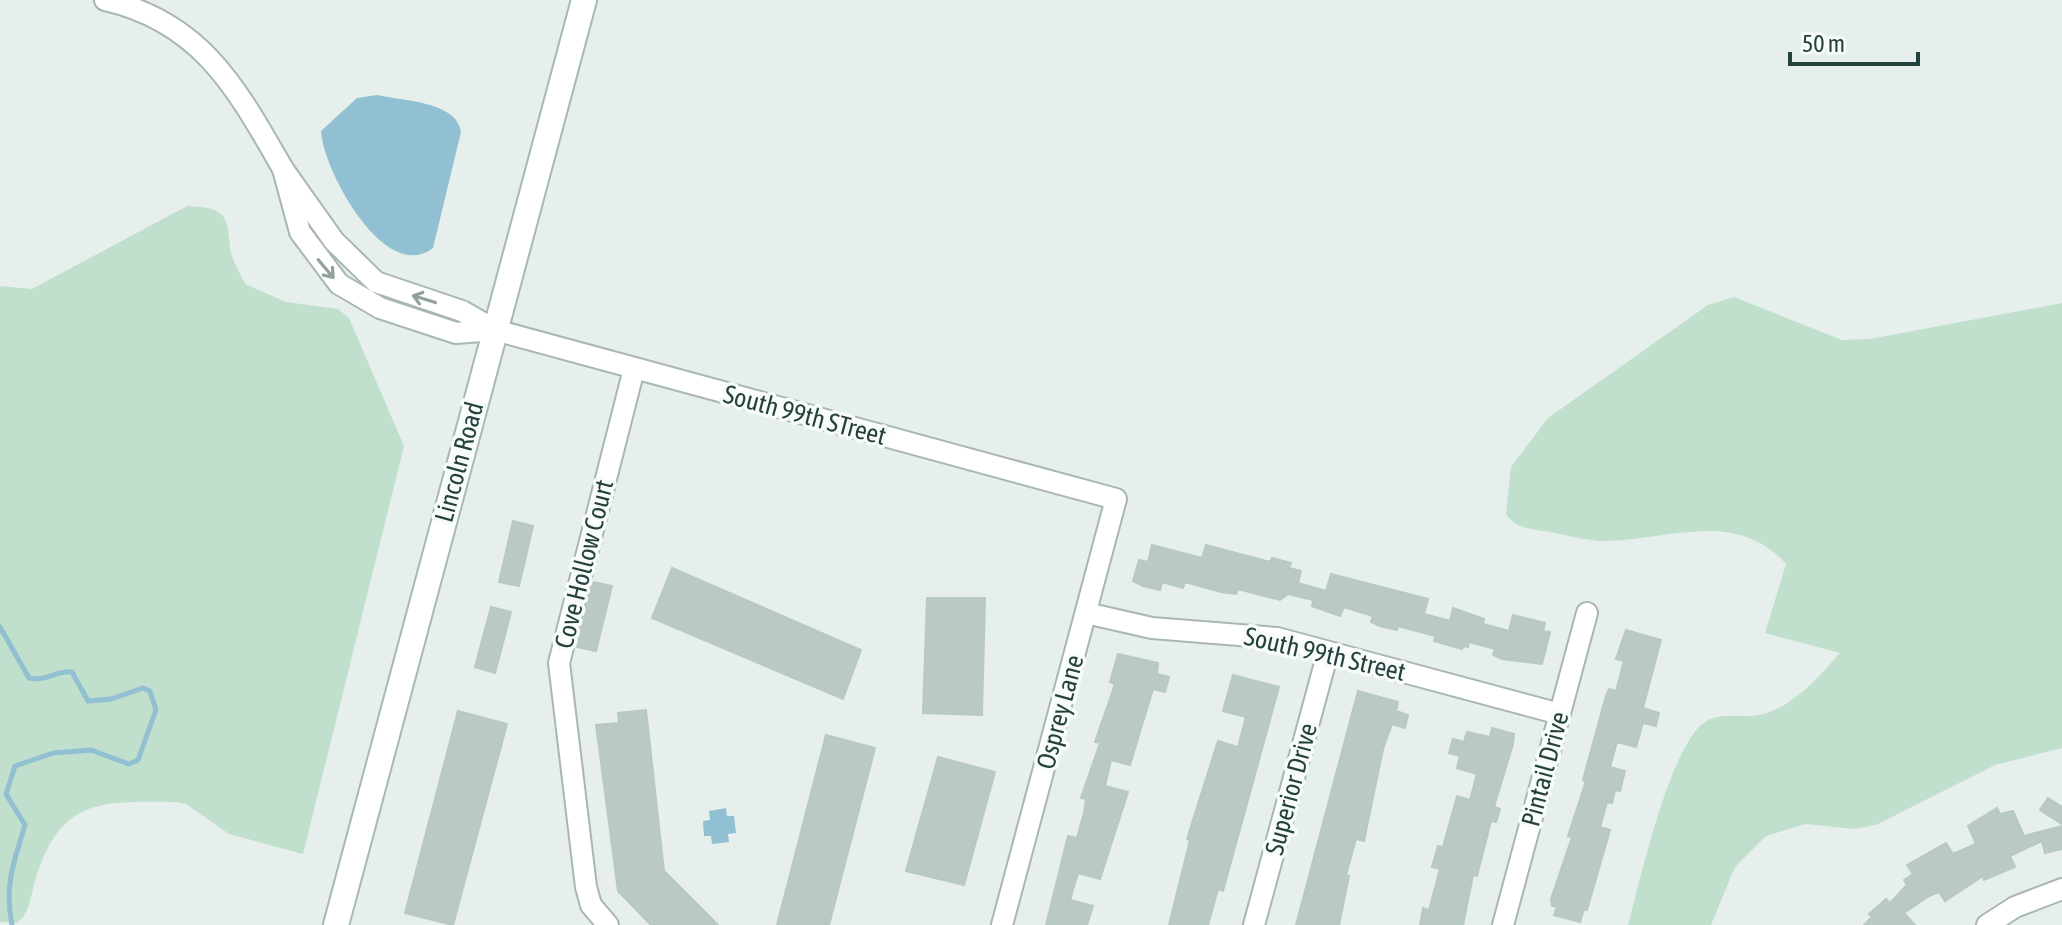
<svg xmlns="http://www.w3.org/2000/svg" width="2062" height="925" font-family="'Asap Condensed',sans-serif">
	<style>
		.green { fill: #c0dfcc }
		.water { fill: #90c0d1 }
		.lines { fill: none; stroke-linecap: round; stroke-linejoin: round }
		.stream { stroke: #90c0d1; stroke-width: 5 }
		.building { fill: #bbc9c5; stroke: #b8c8c4; stroke-width: 2 }
		.street-casing { stroke: #a8b7b4; stroke-width: 24 }
		.secondary-casing { stroke: #a5bab5; stroke-width: 28 }
		.street { stroke: #fff; stroke-width: 20 }
		.secondary { stroke: #fff; stroke-width: 24 }
		.oneway { stroke: #92a09e }
		.labels { text-anchor: middle; stroke-width: 7; stroke-linejoin: round; paint-order: stroke }
		.street-label { font-size: 26px; fill: #25413d; stroke: #f7fbf9 }
	</style>
	<rect width="100%" height="100%" fill="#e6efec"/>
	<g class="green">
		<path d="M187,206C225,208 227,213 230,247C231,259 240,273 245,284L286,302L338,309L349,318L404,446L303,854L229,834L186,804L176,802C97,801 58,799 34,885C30,899 29,914 17,923L0,922V286L32,289Z"/>
		<path d="M1734,297L1842,340L1870,339L2062,303V748L1995,765L1876,825L1853,829L1805,824L1766,836L1735,867L1711,925H1628C1640,881 1670,745 1705,722C1721,712 1741,718 1759,715C1791,709 1820,676 1840,653L1765,633L1786,564C1735,508 1670,540 1605,541C1585,541 1563,534 1544,531C1529,529 1514,527 1506,514L1511,467L1548,418L1708,305Z"/>
	</g>
	<g class="water">
		<path d="M377,95C402,101 457,101 461,132L433,248C385,285 323,170 321,131L357,98Z"/>
		<path d="M726,808L727,816H734L736,833L728,834L729,842L712,844L711,836H704L703,821L710,820L709,811Z"/>
	</g>
	<g class="lines">
		<path class="stream" d="M0,627L29,678C45,682 57,670 72,672L88,701L111,699L143,688L150,691L156,710L138,760L129,764L91,750L53,753L15,766L6,794L25,825C14,862 4,885 12,925"/>
	</g>
	<g class="building">
		<path d="M513,521L533,526L519,586L499,582Z"/>
		<path d="M1152,545L1202,558L1206,545L1270,562L1272,558L1291,563L1289,568L1301,571L1298,583L1326,591L1331,574L1428,599L1424,614L1450,621L1453,608L1484,619L1483,624L1509,631L1513,615L1545,623L1543,631L1550,632L1542,664L1502,659L1493,655L1495,649L1469,642L1468,647L1463,646L1462,649L1434,641L1435,636L1398,626L1397,630L1380,626L1371,622L1373,616L1344,607L1340,616L1312,606L1313,600L1288,594L1280,600L1238,589L1236,594L1221,592L1185,582L1183,588L1162,582L1160,590L1143,586L1133,581L1139,560L1148,562Z"/>
		<path d="M672,568L861,650L843,699L652,618Z"/>
		<path d="M593,582L612,586L596,651L577,647Z"/>
		<path d="M927,598H985L982,715L923,713Z"/>
		<path d="M491,607L511,612L495,673L475,667Z"/>
		<path d="M1626,630L1661,640L1643,708L1659,713L1656,726L1643,723L1636,747L1617,742L1610,767L1625,771L1620,791L1615,790L1612,803L1607,802L1600,827L1610,830L1587,910L1584,909L1580,922L1554,915L1557,907L1552,906L1551,899L1572,837L1568,836L1586,781L1583,780L1605,699L1609,689L1616,691L1624,661L1616,659Z"/>
		<path d="M1118,654L1158,663L1157,674L1169,677L1165,692L1153,689L1130,765L1111,760L1105,786L1128,792L1100,879L1078,873L1070,900L1093,906L1087,925H1046L1068,836L1077,838L1084,813L1086,799L1081,798L1100,743L1095,742L1115,684L1110,682Z"/>
		<path d="M1233,675L1279,687L1223,891L1218,889L1208,925H1169L1190,840L1187,839L1218,741L1238,747L1246,717L1223,711Z"/>
		<path d="M1358,691L1398,702L1396,711L1408,715L1405,728L1392,724L1383,749L1364,841L1356,839L1346,875L1349,876L1339,925H1296Z"/>
		<path d="M646,710L664,871L718,925H651L618,891L596,725L619,723L618,713Z"/>
		<path d="M458,711L507,724L453,925L405,913Z"/>
		<path d="M1492,728L1514,734L1513,744L1494,807L1500,809L1496,822L1491,821L1477,876L1473,875L1463,925H1420L1423,908L1429,910L1440,869L1432,867L1438,846L1443,847L1457,796L1470,800L1477,774L1457,768L1460,756L1449,753L1453,739L1464,742L1467,732L1490,737Z"/>
		<path d="M826,735L875,748L829,925H777Z"/>
		<path d="M938,757L995,772L964,885L906,871Z"/>
		<path d="M2048,798L2062,807V824L2040,810Z"/>
		<path d="M1997,808L2000,814L2013,811L2024,836L2062,826V849L2045,853L2042,841L2010,856L2015,867L1984,880L1983,876L1945,901L1939,892L1929,896L1904,913L1915,925H1864L1872,917L1869,914L1886,899L1890,903L1907,885L1904,880L1913,874L1907,865L1946,843L1953,854L1976,844L1968,826Z"/>
	</g>
	<g class="lines">
		<defs>
			<g id="street">
				<path d="M105,0C202,22 237,89 283,169"/>
				<path d="M495,330L456,333L380,308L339,284L300,232L283,169L334,241L376,282L462,311L495,330L1116,499L1002,925"/>
				<path d="M1086,613L1152,628L1277,638L1560,714"/>
				<path d="M608,925L591,905L586,887L559,663L634,369"/>
				<path d="M1254,925L1328,652"/>
				<path d="M1503,925L1587,613"/>
				<path d="M1987,925L2015,907L2062,889"/>
			</g>
			<path id="secondary" d="M336,925L584,0"/>
		</defs>
		<use href="#street" class="street-casing"/>
		<use href="#secondary" class="secondary-casing"/>
		<use href="#street" class="street"/>
		<use href="#secondary" class="secondary"/>
	</g>
	<defs><path id="oneway-shaft" d="M-6 0H5M1.5-3L5.5 0L1.5 3" fill="none" stroke-width="1.6" stroke-linecap="round" stroke-linejoin="round" transform="scale(2)"/></defs>
	<g class="oneway">
		<use href="#oneway-shaft" transform="translate(326 269) rotate(50)"/>
		<use href="#oneway-shaft" transform="translate(424 299) rotate(-163)"/>
	</g>
	<g class="labels">
		<g class="street-label">
			<text transform="translate(805 415) rotate(15)" y="9">South 99th STreet</text>
			<text transform="translate(459 462) rotate(-75)" y="9">Lincoln Road</text>
			<text transform="translate(584 564) rotate(-76)" y="9">Cove Hollow Court</text>
			<text transform="translate(1325 654) rotate(13)" y="9">South 99th Street</text>
			<text transform="translate(1060 712) rotate(-75)" y="9">Osprey Lane</text>
			<text transform="translate(1545 769) rotate(-75)" y="9">Pintail Drive</text>
			<text transform="translate(1291 789) rotate(-75)" y="9">Superior Drive</text>
		</g>
	</g>
	<path d="M1790 52v12h128v-12" fill="none" stroke="#25413d" stroke-width="4"/>
	<text x="1802" y="52" font-size="24" fill="#25413d" stroke="#f7fbf9" stroke-width="6" paint-order="stroke">50 m</text>
</svg>
